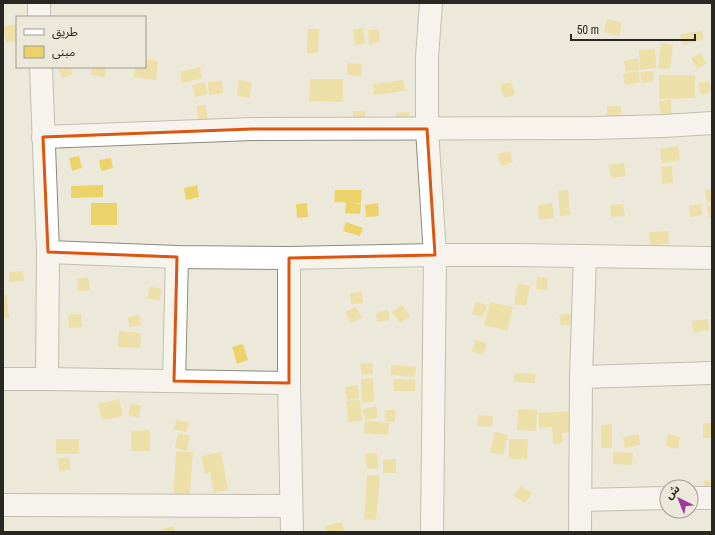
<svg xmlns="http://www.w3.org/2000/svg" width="715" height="535" font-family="'Archivo Narrow','Noto Sans Arabic',sans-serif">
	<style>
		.building { fill: #ebd36a }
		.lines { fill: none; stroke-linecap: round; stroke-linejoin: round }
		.minor-casing { stroke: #8d8a7d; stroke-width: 24 }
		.minor { stroke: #fff; stroke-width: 22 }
		.marked { fill: none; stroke: #de560d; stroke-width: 3; stroke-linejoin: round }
	</style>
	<rect width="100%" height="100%" fill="#ece9db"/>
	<g class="building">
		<path d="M607,19L622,23L619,36L604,32Z"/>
		<path d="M17,24V41L6,42L3,26Z"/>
		<path d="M363,28L365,43L355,45L353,30Z"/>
		<path d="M308,29H319L318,53H307Z"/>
		<path d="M378,29L380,42L369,44L368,30Z"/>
		<path d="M702,30L704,39L683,45L680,35Z"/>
		<path d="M661,43L673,45L670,69L658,68Z"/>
		<path d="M655,49L656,68L640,70L639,50Z"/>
		<path d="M701,53L706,64L697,69L691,58Z"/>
		<path d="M638,58L639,70L626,72L624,61Z"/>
		<path d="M145,59L158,61L156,80L134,77L135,67H145Z"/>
		<path d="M347,63L362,64L361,76L347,75Z"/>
		<path d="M58,67H70L73,74L62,78Z"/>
		<path d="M92,67H106L105,77L91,75Z"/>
		<path d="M200,67L202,78L182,83L180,72Z"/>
		<path d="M638,71L640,82L625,85L623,74Z"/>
		<path d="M653,71L654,81L642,83L640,72Z"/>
		<path d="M659,75H695V98L659,99Z"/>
		<path d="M310,79H343V102L309,101Z"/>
		<path d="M239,80L252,82L249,98L237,96Z"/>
		<path d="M403,80L405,91L374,95L373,84Z"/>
		<path d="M222,81L223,93L209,95L208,82Z"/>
		<path d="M709,81L711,92L701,95L698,83Z"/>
		<path d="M205,82L208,94L195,97L192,85Z"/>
		<path d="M511,82L515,95L504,98L500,85Z"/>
		<path d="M671,100L672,117L661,118L659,101Z"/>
		<path d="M206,105L208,127L199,128L197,106Z"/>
		<rect x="607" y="106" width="14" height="13"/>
		<rect x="353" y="111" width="12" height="15"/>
		<path d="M409,112V124L397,125L396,113Z"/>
		<path d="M678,146L680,160L662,163L660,149Z"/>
		<path d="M510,151L513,162L501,166L498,154Z"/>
		<path d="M79,156L82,168L72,171L69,158Z"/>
		<path d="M111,158L113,168L101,171L99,160Z"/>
		<path d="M624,163L626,176L611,178L609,165Z"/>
		<path d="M672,166L673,183L662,184L661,167Z"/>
		<path d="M103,185V197L71,198V186Z"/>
		<path d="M197,185L199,197L186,200L184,188Z"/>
		<path d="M712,189V202L707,203L705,190Z"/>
		<path d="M335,190H362L361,203L334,202Z"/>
		<path d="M568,190L570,215L560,216L558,191Z"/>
		<path d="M346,202L361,204L360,214L345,213Z"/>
		<rect x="91" y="203" width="26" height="22"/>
		<path d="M307,203L308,217L297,218L296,204Z"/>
		<path d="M378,203L379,216L366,217L365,205Z"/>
		<path d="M552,203L554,218L539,220L538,205Z"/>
		<path d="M623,204L625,216L611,217L610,205Z"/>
		<path d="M701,204L702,215L690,217L689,206Z"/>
		<path d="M712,205V218H709L707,206Z"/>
		<path d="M346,222L363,228L360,236L343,231Z"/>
		<path d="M668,231L669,244L650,245L649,232Z"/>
		<path d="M23,271L24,281L9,282V272Z"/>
		<path d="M88,277L90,290L78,291L77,279Z"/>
		<path d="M537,277L548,278L547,290L536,289Z"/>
		<path d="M518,284L530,286L526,306L514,304Z"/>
		<path d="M150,286L162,289L159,301L147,298Z"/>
		<path d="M362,292L363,303L351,304L350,293Z"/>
		<path d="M7,294L9,318H3V295Z"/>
		<path d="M476,302L487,305L483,317L472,314Z"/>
		<path d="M490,302L513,307L507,331L484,325Z"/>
		<path d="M402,305L410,316L400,323L392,312Z"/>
		<path d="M356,307L362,318L351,323L345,312Z"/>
		<path d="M388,310L390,320L377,322L376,313Z"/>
		<path d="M570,313L573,324L561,326L559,315Z"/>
		<path d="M81,314L82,327L69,328L68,315Z"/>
		<path d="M139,315L141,325L129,327L128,317Z"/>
		<path d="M708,319L709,330L693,332L692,321Z"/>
		<path d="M119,331L141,333L140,348L118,347Z"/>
		<path d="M476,340L487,343L483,355L472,351Z"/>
		<path d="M243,344L248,360L237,364L232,347Z"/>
		<path d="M372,363L373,374L362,375L360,364Z"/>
		<path d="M391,365L416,367L415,377L391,375Z"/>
		<path d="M515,373L535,374V383L514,382Z"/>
		<path d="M373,378L374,402L362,403L361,379Z"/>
		<path d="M394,379L415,380V391H394Z"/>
		<path d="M358,385L359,398L347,400L345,387Z"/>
		<path d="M119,399L123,416L102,420L98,404Z"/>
		<path d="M360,400L362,421L348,422L346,401Z"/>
		<path d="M131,403L141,406L139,418L128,415Z"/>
		<path d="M376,406L378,418L365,420L363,409Z"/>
		<path d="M518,409L537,410L536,431L517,430Z"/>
		<path d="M385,410H396L395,422H385Z"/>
		<path d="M573,411L574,432L562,433L563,443L553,444L552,427L539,428L538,413Z"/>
		<path d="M478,415L493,416L492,427L477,426Z"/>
		<path d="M176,420L189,422L186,432L174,429Z"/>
		<path d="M365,421L389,423L388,435L364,433Z"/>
		<rect x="703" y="423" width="9" height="15"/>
		<path d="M612,424V448H601V425Z"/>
		<path d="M150,430V451H131V431Z"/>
		<path d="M495,432L508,435L503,455L490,452Z"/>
		<path d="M178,433L190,436L187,451L175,448Z"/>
		<path d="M639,434L640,445L625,448L623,437Z"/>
		<path d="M668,434L680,437L678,449L666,446Z"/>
		<rect x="56" y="439" width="23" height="15"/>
		<path d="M509,439H528L527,459H509Z"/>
		<path d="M176,451L193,452L189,503L173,502Z"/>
		<path d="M221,452L228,490L214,493L210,472L205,474L201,456Z"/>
		<path d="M613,452L633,453L632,465L613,464Z"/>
		<path d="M377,453L379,468L367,469L365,454Z"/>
		<path d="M69,457L71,469L60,472L57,459Z"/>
		<path d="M396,459V473H383V460Z"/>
		<path d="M367,475L380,476L376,520L364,519Z"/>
		<path d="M704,480L712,481V500L702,499Z"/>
		<path d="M521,486L532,493L525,503L514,496Z"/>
		<path d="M342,522L344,532H326L325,526Z"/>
		<path d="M173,526L175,532H163L162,529Z"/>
	</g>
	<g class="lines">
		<defs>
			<g id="minor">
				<path d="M39,3V17"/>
				<path d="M431,3L427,57V129L435,255L432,532"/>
				<path d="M41,67L48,252L47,379"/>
				<path d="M43,137L252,129L594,128L664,126L712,123"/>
				<path d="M48,252L177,257L289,258L435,255H515L712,258"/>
				<path d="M289,258V383L292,532"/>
				<path d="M581,377L712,373"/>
				<path d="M3,379H47L289,383"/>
				<path d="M174,381L177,257"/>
				<path d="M691,498H712"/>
				<path d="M580,500L667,498"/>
				<path d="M3,505C99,505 195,506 291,506"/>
				<path d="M580,532L581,377L585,256"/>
			</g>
		</defs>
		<use href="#minor" class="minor-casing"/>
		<use href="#minor" class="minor"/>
	</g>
	<path d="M0 0H715V535H0ZM252,129H427L435,255L289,258V383L174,381L177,257L48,252L43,137Z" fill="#ece9db" fill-opacity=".55" fill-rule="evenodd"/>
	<path class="marked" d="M252,129H427L435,255L289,258V383L174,381L177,257L48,252L43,137Z"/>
	<rect width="715" height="535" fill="none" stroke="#282721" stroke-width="8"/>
	<rect x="16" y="16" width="130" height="52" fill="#ece9db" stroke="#9e9b91"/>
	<rect x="24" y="29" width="20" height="6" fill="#ffffff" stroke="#9e9b91"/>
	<text x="52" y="36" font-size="12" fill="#282721">طريق</text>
	<rect x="24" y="46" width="20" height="12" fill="#ebd36a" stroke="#9e9b91"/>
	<text x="52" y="56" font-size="12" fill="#282721">مبنى</text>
	<g transform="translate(679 499) rotate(317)"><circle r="19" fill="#ece9db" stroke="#9e9b91"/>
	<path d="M0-3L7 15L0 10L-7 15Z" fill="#9d389d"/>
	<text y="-6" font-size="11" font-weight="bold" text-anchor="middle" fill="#282721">ش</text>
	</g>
	<path d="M571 34v6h124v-6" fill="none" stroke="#282721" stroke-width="2"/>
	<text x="577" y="34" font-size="12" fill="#282721" stroke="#ece9db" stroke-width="3" paint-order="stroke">50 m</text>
</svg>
